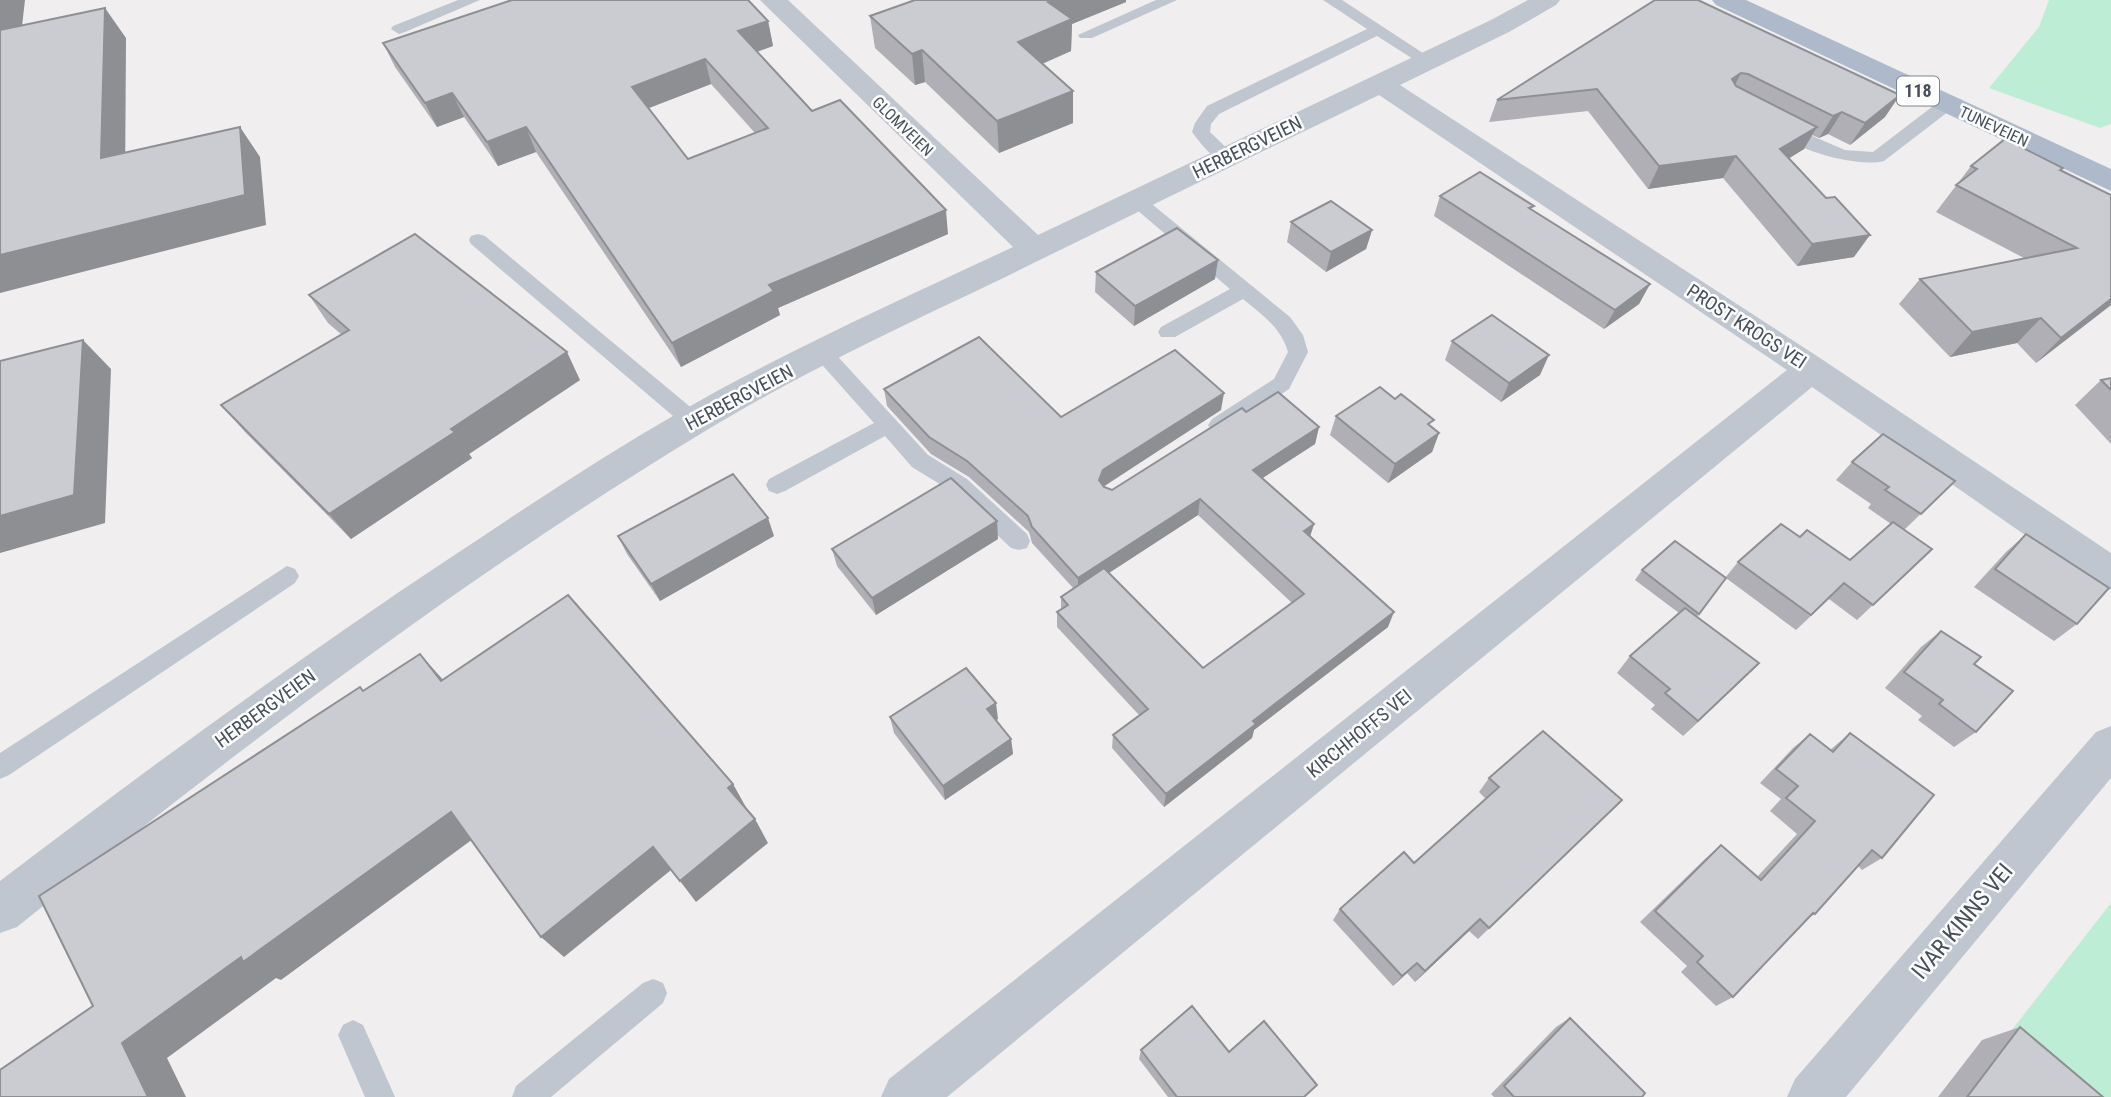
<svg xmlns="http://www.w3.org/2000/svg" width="2111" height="1097" font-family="'Roboto Condensed',sans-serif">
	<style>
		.green { fill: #bdedd5 }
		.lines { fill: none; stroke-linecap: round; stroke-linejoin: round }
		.lane { fill: #bfc6cf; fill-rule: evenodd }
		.street { fill: #bfc6cf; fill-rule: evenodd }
		.primary { fill: #aebacc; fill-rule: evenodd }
		.wall { fill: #afafb5; fill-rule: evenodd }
		.shaded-wall { fill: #8e8f93 }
		.building { fill: #cbccd2; stroke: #8e8f93; stroke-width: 2; fill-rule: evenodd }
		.labels { text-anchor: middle; stroke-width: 5; stroke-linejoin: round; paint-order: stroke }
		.far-street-label { font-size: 16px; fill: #474f5a; stroke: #fff }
		.shield { fill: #fff; stroke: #7e848c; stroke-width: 2 }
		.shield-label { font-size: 18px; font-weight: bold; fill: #474f5a }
		.street-label { font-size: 19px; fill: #474f5a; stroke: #fff }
		.near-street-label { font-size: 23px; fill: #474f5a; stroke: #fff }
	</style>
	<rect width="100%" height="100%" fill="#f0eeee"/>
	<g class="green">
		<path d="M2049,0H2111V124L2100,128L1989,88L2039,27Z"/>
		<path d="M2111,903V1097H2053L1997,1049Z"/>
	</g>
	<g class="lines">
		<g class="lane">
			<path d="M458,0H480L405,32L399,34L391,29L393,26Z"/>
			<path d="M1156,0H1177L1092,38H1080L1078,35Z"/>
			<path d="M1323,0H1342L1435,61L1433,64H1421L1377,36L1219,114L1211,124L1210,132L1236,157L1227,162C1212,159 1201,144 1192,132L1195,123L1207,106L1367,29Z"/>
			<path d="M1947,99L1955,104L1953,108L1884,161C1856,168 1792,150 1773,128L1782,123L1845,150L1873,152L1941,100Z"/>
			<path d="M1136,194L1142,196L1290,317L1303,335L1308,352L1289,389L1226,431L1219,433L1212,431L1208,425L1212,419L1274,379L1288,352C1281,327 1262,315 1243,299L1175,337H1161L1158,332L1161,327L1230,289L1130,204L1127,200Z"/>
			<path d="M478,234L485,236L700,415L704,421L700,427L693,429L686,427L471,244L469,240L471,236Z"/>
			<path d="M823,346L830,348L928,455L967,479L1027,534L1030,541L1027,548L1019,550L1011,548L951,491L912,467L885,436L785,491L777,494L769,491L766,485L769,479L874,423L816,358L813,353L816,348Z"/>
			<path d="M287,566L295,569L299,576L295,583L9,775L0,779V753Z"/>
			<path d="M653,979L663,983L667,993L663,1003L551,1097H512L516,1086L643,983Z"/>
			<path d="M353,1020L363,1025L395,1097H365L338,1035L343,1025Z"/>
		</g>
		<g class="street">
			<path d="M760,0H788L1038,235L1491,20L1528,0H1560L1556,5L1509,32L1400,85L1823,360L2111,553V590L2097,585L1812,387L947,1097H881L889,1079L1787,370L1379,95C1251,157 1123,219 995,282C896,329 795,376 702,433C461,579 236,751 17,927L0,933V881C147,769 296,660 450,558C525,508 600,458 678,413C786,351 900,300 1013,247Z"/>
			<path d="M2111,726V778L1846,1097H1787L1795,1079L2096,732Z"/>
		</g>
		<path class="primary" d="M1712,0H1746L2111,169V191L1716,5Z"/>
	</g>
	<g class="wall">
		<path d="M915,0H1126V2L1072,24L1071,51L1042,64L1073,123L999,153L925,82L915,85L875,48L870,16Z"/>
		<path d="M1655,0L1885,117L1850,145L1828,134L1819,138L1812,135L1804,149L1789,158L1854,257L1797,266L1723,178L1648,189L1588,111L1489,122L1497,100Z"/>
		<path d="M768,21L773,46L757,52L812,111L948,234L778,308L780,315L681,367L536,152L498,166L464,117L437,127L395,67L383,43ZM711,84L755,133L688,159L649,108Z"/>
		<path d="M1971,166L2061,170L2111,195V305L2036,363L2017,343L1950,357L1899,304L1920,279L2024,258L1936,212Z"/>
		<path d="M1440,196L1532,210L1650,284L1639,304L1604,329L1434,216Z"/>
		<path d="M1291,222L1372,230L1366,249L1326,272L1287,242Z"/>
		<path d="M1096,272L1215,279L1134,326L1095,292Z"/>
		<path d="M309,295L580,380L469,454L472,458L351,539L245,432L221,405L342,335L328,323Z"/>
		<path d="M1452,341L1540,375L1501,402L1445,360Z"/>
		<path d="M2111,378V444L2075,405L2101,380Z"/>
		<path d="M884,389L1061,417L1221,410L1103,486L1112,490L1246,412L1319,427L1315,444L1262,478L1314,524L1310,536L1388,627L1254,730L1252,738L1164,807L1112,748L1113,735L1139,715L1057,627V612L1061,610V597L1074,589L1032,543L1029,532L969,477L931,454L887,406ZM1198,515L1292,603L1203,668L1109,573Z"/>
		<path d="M1336,416L1432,427L1439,433L1432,452L1388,483L1330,435Z"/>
		<path d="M1852,462L1955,481L1904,530L1932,549L1857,620L1829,599L1796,630L1726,578L1697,617L1743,679L1683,736L1651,709L1655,705L1617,673L1630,656L1679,613L1635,580L1642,570L1725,578L1738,562L1800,537L1850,560L1891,524L1868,508L1871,504L1836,480Z"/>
		<path d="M2026,534L2077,624L2054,641L1974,587L2006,552Z"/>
		<path d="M618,536H774L660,601L627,554Z"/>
		<path d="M998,539L876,615L837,566L832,549Z"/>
		<path d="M1941,631L1974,664L1976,732L1954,747L1918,720L1922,716L1885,688L1921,647Z"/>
		<path d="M890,717L998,719L996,720L1011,739L1013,754L945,800L894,733Z"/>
		<path d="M1850,733L1882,858L1862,870L1858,866L1815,914L1807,919L1733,997L1716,1006L1681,972L1687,966L1640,922L1706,858L1721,845L1757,877L1797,834L1770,811L1781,799L1760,783L1793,748L1810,734L1830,750Z"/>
		<path d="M1489,778L1622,800L1478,939L1469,931L1415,982L1407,973L1393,986L1333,920L1340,909L1414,863L1486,799L1479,792Z"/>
		<path d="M1570,1018L1642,1097H1494L1491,1094L1556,1027Z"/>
		<path d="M2020,1027L2103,1097H1938L1982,1040Z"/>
		<path d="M1141,1050L1229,1052L1305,1097H1168L1139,1059Z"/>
	</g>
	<g class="shaded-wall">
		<path d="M0,0H25L18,61L0,39Z"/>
		<path d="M1054,0H1126V2L1072,24L1071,51L1019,74L1018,42L1048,2Z"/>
		<path d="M105,8L126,38L125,189L101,158Z"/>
		<path d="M768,21L773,46L744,56L738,31Z"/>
		<path d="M922,50L925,82L915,85L912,54Z"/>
		<path d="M705,59L711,84L641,111L632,87Z"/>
		<path d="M1741,73L1730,95L1732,79Z"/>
		<path d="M1073,91V123L999,153L997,121Z"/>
		<path d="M452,93L464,117L437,127L425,103Z"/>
		<path d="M1900,95L1885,117L1850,145L1865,123Z"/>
		<path d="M1842,112L1828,134L1819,138L1833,116Z"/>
		<path d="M240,127L260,157L266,225L0,293V255Z"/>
		<path d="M526,127L536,152L498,166L487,142Z"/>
		<path d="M1817,127L1804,149L1767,172L1780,149Z"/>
		<path d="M1736,156L1723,178L1648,189L1659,166Z"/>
		<path d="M946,210L948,234L778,308L780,315L681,367L672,343L769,285Z"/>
		<path d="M1372,230L1366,249L1326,272L1331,252Z"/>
		<path d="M1870,235L1854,257L1797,266L1812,244Z"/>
		<path d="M1218,260L1215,279L1134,326L1135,306Z"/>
		<path d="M1650,284L1639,304L1604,329L1615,310Z"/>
		<path d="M2111,299V305L2036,363L2061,338Z"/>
		<path d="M2041,318L2017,343L1950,357L1972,332Z"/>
		<path d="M83,340L111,369L105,523L0,553V516Z"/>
		<path d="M567,352L580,380L469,454L472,458L351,539L329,514L451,429Z"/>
		<path d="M1549,355L1540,375L1501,402L1509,383Z"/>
		<path d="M1224,393L1221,410L1103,487L1099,480L1103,470Z"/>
		<path d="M1319,427L1315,444L1249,487L1253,470Z"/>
		<path d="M1439,433L1432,452L1388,483L1395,464Z"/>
		<path d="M1200,499L1198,515L1078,593V578Z"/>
		<path d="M768,518L774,536L660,601L651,584Z"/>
		<path d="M997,521L998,539L876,615L872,598Z"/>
		<path d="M1314,524L1309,540L1304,531Z"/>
		<path d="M1394,612L1388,627L1254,730L1252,738L1164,807L1166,794L1253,721Z"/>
		<path d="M420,654L445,682L441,681Z"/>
		<path d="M1759,663L1743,679L1683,736L1698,721Z"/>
		<path d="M996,703L998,719L989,724L987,709Z"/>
		<path d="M1011,739L1013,754L945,800L943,786Z"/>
		<path d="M733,784L747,809L728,788Z"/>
		<path d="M451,812L477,836L281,980L276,978L167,1058L186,1097H148L122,1043L241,957Z"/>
		<path d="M755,819L768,843L696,902L680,881Z"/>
		<path d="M653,847L671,870L564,957L541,937Z"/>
		<path d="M1480,919L1469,931L1415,982L1425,971Z"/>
		<path d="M1417,963L1407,973L1393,986L1402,976Z"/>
	</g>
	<g class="building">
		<path d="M512,0H748L768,21L738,31L812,111L840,100L946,210L769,285L774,291L672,343L526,127L487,142L452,93L425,103L383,43ZM705,59L768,128L688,159L632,87Z"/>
		<path d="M915,0H1054L1048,2L1072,19L1018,42L1073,91L997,121L922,50L912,54L870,16Z"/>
		<path d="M1655,0H1698L1900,95L1865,123L1842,112L1833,116L1748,74L1741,73L1732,79L1736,86L1817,127L1780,149L1826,198L1835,197L1870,235L1812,244L1736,156L1659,166L1597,89L1497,100Z"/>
		<path d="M105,8L101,158L240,127L245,195L0,255V30Z"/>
		<path d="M2005,139L2063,168L2060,170L2111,195V299L2061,338L2041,318L1972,332L1920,279L2077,248L1956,185L1977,169L1971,166Z"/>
		<path d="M1480,172L1534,206L1529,208L1650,284L1615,310L1440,196Z"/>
		<path d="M1331,201L1372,230L1331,252L1291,222Z"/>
		<path d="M1177,228L1218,260L1135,306L1096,272Z"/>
		<path d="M415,234L567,352L451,429L455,432L329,514L221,405L349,330L309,295Z"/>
		<path d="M1492,315L1549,355L1509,383L1452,341Z"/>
		<path d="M979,337L1061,417L1175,350L1224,393L1103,470L1099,480L1104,487L1112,490L1242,408L1246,412L1278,392L1319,427L1253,470L1314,524L1304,531L1394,612L1253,721L1256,724L1166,794L1113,735L1148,709L1057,612L1068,605L1061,597L1104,568L1203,668L1304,594L1200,499L1078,578L1032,527L1028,516L967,461L929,437L884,389Z"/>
		<path d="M83,340L74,495L0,516V361Z"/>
		<path d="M2111,378V390L2101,380Z"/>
		<path d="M1380,387L1395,399L1401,394L1434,420L1428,424L1439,433L1395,464L1336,416Z"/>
		<path d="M1883,434L1955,481L1921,514L1885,490L1889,487L1852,462Z"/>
		<path d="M733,474L768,518L651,584L618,536Z"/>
		<path d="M951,478L997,521L872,598L832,549Z"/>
		<path d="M1893,522L1932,549L1873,605L1844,583L1811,615L1738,562L1781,524L1800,537L1807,530L1850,560Z"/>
		<path d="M2026,534L2109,588L2077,624L1995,569Z"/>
		<path d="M1675,541L1726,578L1699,614L1642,570Z"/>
		<path d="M568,595L733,784L728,788L755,819L680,881L653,847L541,937L451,812L243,962L241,957L122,1043L148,1097H0V1070L93,1006L39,896L360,687L363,691L420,654L441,681Z"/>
		<path d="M1685,608L1759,663L1698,721L1665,693L1670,689L1630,656Z"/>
		<path d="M1941,631L1981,657L1974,664L2013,691L1976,732L1939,704L1943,700L1904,672Z"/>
		<path d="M966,668L996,703L987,709L1011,739L943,786L890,717Z"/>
		<path d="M1543,731L1622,800L1489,928L1480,919L1425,971L1417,963L1402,976L1340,909L1404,852L1414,863L1499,787L1489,778Z"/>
		<path d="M1850,733L1934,795L1882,858L1872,850L1815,914L1813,913L1733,997L1697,962L1703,956L1655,911L1721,845L1761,880L1815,821L1786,798L1798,786L1776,769L1810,734L1833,752Z"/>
		<path d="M1192,1006L1229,1052L1264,1021L1317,1085L1304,1097H1177L1141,1050Z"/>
		<path d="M1570,1018L1645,1093L1642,1097H1514L1504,1086Z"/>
		<path d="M2020,1027L2103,1097H1967Z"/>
	</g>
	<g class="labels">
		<g class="far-street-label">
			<text transform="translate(903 126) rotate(44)" y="6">GLOMVEIEN</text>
			<text transform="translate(1994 126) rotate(25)" y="6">TUNEVEIEN</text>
		</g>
		<rect class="shield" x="1897" y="76.5" width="42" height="29" rx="5"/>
		<g class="shield-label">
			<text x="1918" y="97">118</text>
		</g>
		<g class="street-label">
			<text transform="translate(1247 147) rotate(-26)" y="7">HERBERGVEIEN</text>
			<text transform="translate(1747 326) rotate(33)" y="7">PROST KROGS VEI</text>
			<text transform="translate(739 397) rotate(-28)" y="7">HERBERGVEIEN</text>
			<text transform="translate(265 708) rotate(-36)" y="7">HERBERGVEIEN</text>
			<text transform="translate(1359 733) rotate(-39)" y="7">KIRCHHOFFS VEI</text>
		</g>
		<g class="near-street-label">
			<text transform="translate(1962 921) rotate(-50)" y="8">IVAR KINNS VEI</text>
		</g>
	</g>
</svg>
